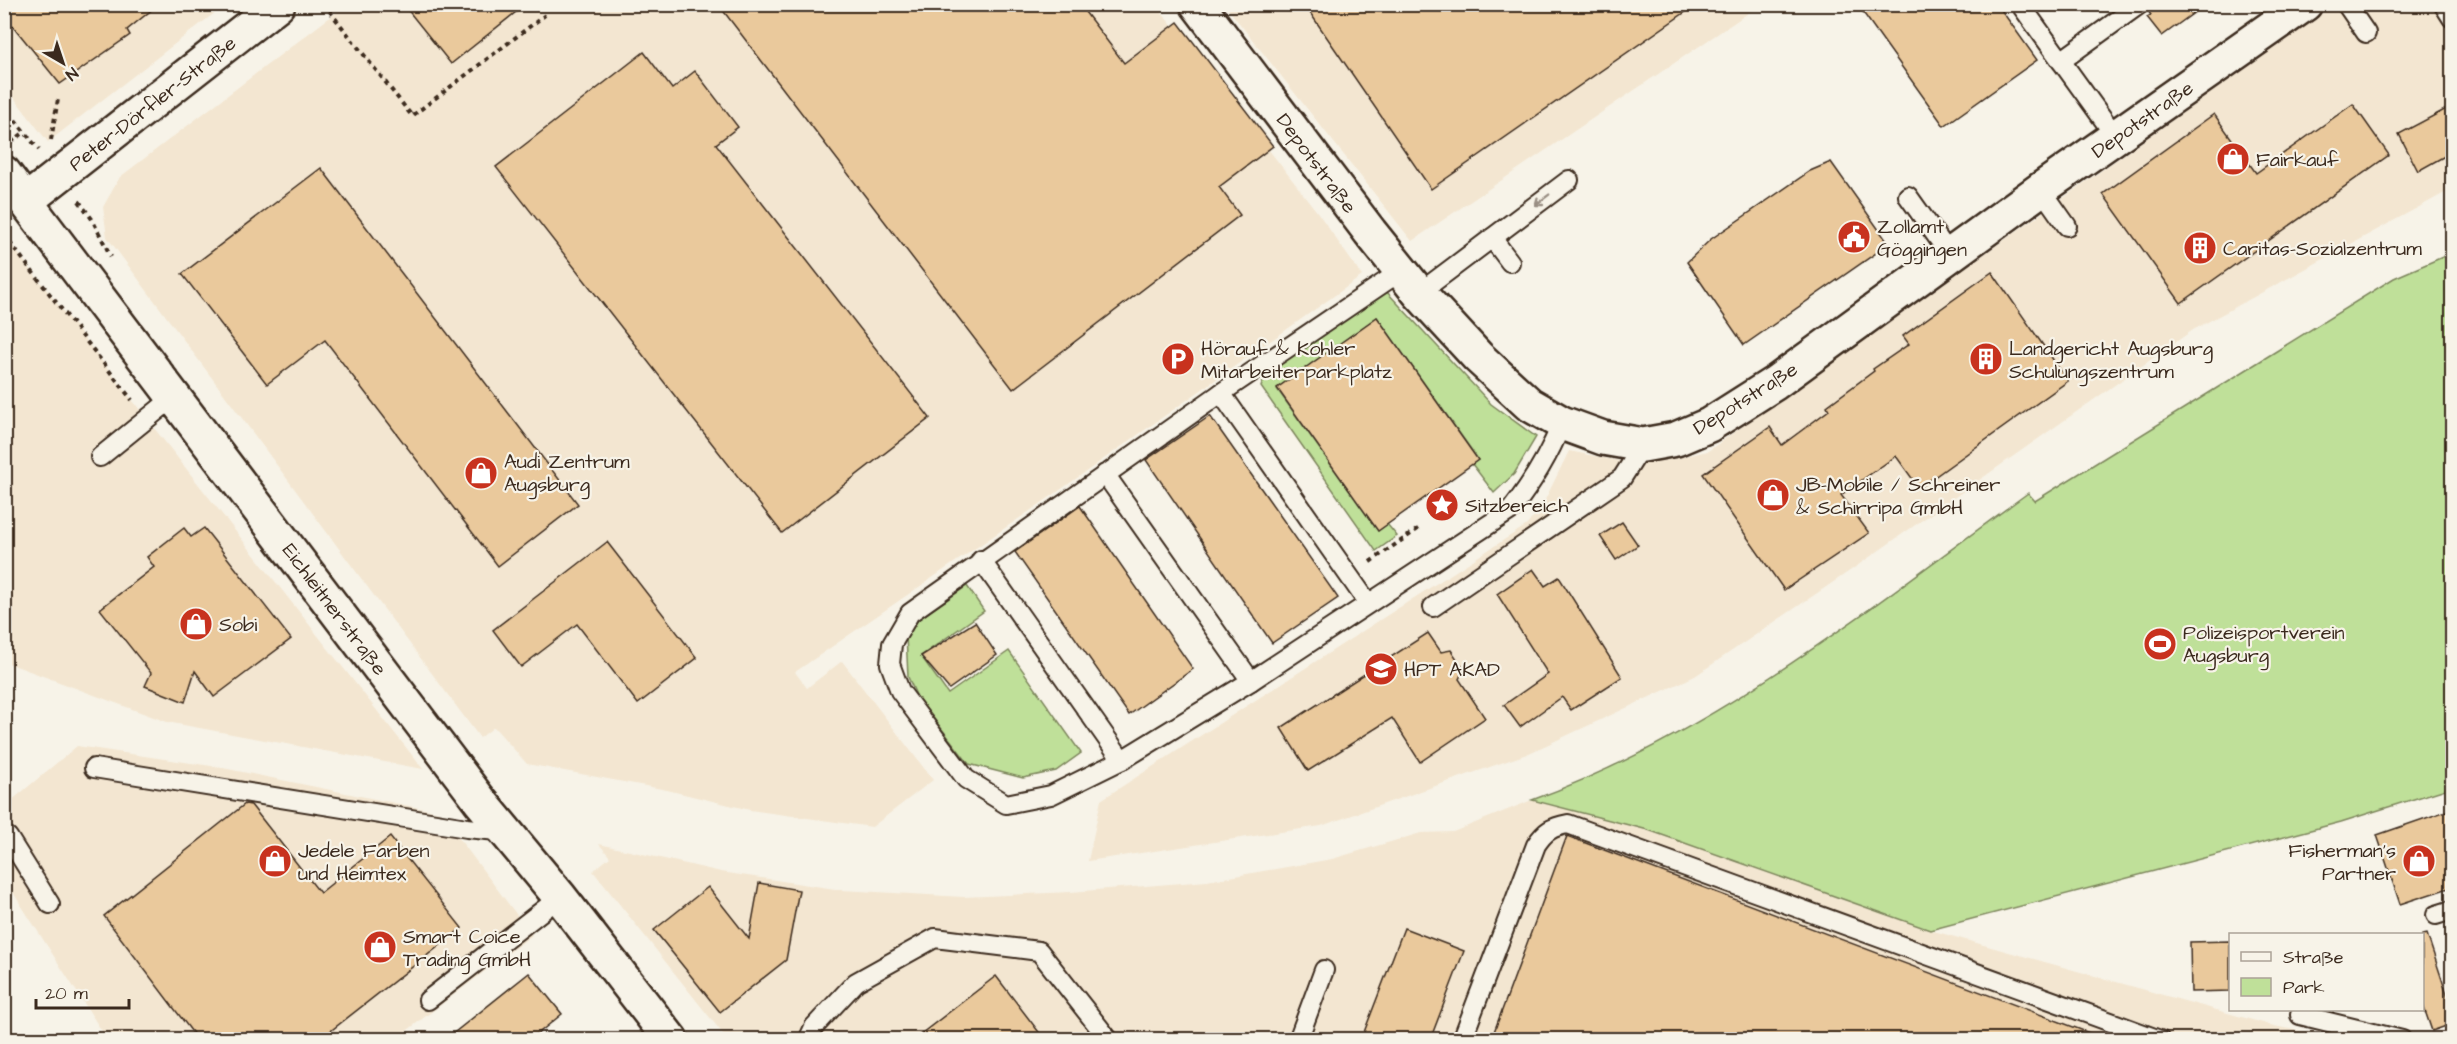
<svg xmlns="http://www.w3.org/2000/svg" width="2457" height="1044" font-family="'Architects Daughter',sans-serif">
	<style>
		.built { fill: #f3e6d1 }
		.green { fill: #bfe099; stroke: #7d855c; stroke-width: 1.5 }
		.building { fill: #eac99c; stroke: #3b2a1e; stroke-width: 1.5 }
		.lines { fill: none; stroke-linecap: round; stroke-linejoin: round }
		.service-casing { stroke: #3b2a1e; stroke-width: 22 }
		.minor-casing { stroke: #3b2a1e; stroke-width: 38 }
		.secondary-casing { stroke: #3b2a1e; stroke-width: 38 }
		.path { stroke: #3b2a1e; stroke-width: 4; stroke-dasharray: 4.5 4.5; stroke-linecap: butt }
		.service { stroke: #f7f3e8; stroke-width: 18 }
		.minor { stroke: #f7f3e8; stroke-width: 33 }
		.secondary { stroke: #f7f3e8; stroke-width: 33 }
		.oneway { stroke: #998e83 }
		.labels { text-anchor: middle; stroke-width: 4.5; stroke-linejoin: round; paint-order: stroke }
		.street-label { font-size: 20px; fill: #3b2a1e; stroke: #f7f3e8 }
		.poi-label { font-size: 20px; fill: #3b2a1e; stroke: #f7f3e8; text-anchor: start }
	</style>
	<rect width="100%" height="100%" fill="#f7f3e8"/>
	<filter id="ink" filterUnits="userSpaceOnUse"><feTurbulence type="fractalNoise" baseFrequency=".0167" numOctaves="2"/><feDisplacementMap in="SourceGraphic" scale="12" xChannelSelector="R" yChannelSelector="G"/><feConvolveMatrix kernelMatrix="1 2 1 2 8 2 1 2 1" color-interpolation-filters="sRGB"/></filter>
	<g filter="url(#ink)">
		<g class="built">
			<path d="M5,5H225L48,142L5,86Z"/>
			<path d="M346,5H1156L1318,213L1362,276L1053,495L795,672L807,688L842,661L933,780L872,827L750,810L667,790L527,764L494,727L480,738L107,237L103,207L120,177Z"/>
			<path d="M1225,5H1760L1412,241Z"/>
			<path d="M2334,5H2452V189L2193,330L1854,568L1695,676L1527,754L1321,826L1088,861L1101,800L1527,525L1543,504L1569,451L1619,461L1668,460L1708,451Z"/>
			<path d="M4,235L147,419L423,769L167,722L5,662Z"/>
			<path d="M77,746L218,767L439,812L532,935L396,1039H107L5,880V806Z"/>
			<path d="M1532,800L1648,830L1930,930L2274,1026L2340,1039H727L593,871L610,857L599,844L721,872L842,890L963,897L1071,892L1207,881L1332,859L1421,833L1453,832Z"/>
		</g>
		<g class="green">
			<path d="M2452,253V787L2341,822L1930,930L1648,830L1532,800C1715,734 1872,606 2028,493L2035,501L2394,278Z"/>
			<path d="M1386,291L1491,404L1536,437L1514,474L1494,493L1472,464L1478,459L1377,317L1277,389L1378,531L1387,524L1397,536L1376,551L1261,387L1267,371Z"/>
			<path d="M967,586L984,611L921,656L948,694L1009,651L1081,753L1056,771L1023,778L969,764L917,697L908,677L906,635L919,619Z"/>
		</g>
		<g class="building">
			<path d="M4,4H159L127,30L130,35L60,84L4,15Z"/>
			<path d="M403,4H526L451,64Z"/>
			<path d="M718,4H1079L1124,63L1178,22L1273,146L1219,187L1240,215L1013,389Z"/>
			<path d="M1304,4H1697L1431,189Z"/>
			<path d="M1857,4H1997L2037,60L1944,126Z"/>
			<path d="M2151,4H2206L2162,36L2147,17L2151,15L2148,11Z"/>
			<path d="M644,52L672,89L695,71L738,127L716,144L930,418L782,533L496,167Z"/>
			<path d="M2353,104L2389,155L2181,303L2103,194L2214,114L2256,173Z"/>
			<path d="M2452,106V152L2418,171L2399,134Z"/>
			<path d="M1831,162L1889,244L1744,345L1687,262L1711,239L1810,171Z"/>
			<path d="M321,168L578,504L498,566L325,340L267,384L182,274Z"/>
			<path d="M1992,272L2068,381L1919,488L1896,456L1841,495L1869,533L1784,590L1703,474L1770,427L1782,445L1829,410L1827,406L1874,371L1873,369L1909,344L1903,336Z"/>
			<path d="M1377,317L1478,460L1378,531L1277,388Z"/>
			<path d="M1210,416L1338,598L1272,643L1146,460Z"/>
			<path d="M1080,506L1193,669L1129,715L1015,552Z"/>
			<path d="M1622,522L1638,545L1616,560L1600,536Z"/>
			<path d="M184,528L191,537L204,528L291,639L214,697L195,671L185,702L145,686L151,673L100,609L154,567L147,557Z"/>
			<path d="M607,542L697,658L638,704L577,624L521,667L493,630Z"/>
			<path d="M1533,569L1545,586L1559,577L1622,677L1571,710L1562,697L1520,727L1504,705L1548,674L1497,594Z"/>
			<path d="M975,622L997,655L949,689L921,656Z"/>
			<path d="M1428,633L1441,652L1451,650L1464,669L1459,679L1485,718L1420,762L1392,718L1308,771L1281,728Z"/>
			<path d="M245,804L251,805L320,893L390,837L462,928L319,1040H198L104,916Z"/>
			<path d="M2452,809V887L2400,904L2377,835Z"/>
			<path d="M1567,836L2100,1037V1040H1491Z"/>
			<path d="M759,883L799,890L786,960L720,1012L654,930L708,887L749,939Z"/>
			<path d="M1404,928L1464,951L1430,1040H1361Z"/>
			<path d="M2427,934L2452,1010V1024L2432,1031L2422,1002V935Z"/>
			<path d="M2230,941V991L2191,992L2190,942Z"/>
			<path d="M529,973L562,1014L530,1040H445Z"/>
			<path d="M996,976L1045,1040H913Z"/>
		</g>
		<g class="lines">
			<defs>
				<g id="service">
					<path d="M2020,4L2116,137"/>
					<path d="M2346,4L2366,33"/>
					<path d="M2443,4L2452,18"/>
					<path d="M2061,61L2140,4"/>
					<path d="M2041,189L2067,226"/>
					<path d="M1908,196L1950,255"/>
					<path d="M1492,238L1510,262"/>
					<path d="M1401,271L1221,393L910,613L892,644L890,664L900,691L966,779L1006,804L1051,795L1122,760L1251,681L1511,510C1533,482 1549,455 1562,423"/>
					<path d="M1419,293L1569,180"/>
					<path d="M1221,393L1368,603"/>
					<path d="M100,457L174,397"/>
					<path d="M1105,474L1251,681"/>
					<path d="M981,560L1122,760"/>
					<path d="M1433,607L1622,478L1643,445"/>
					<path d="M94,768L467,828L507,832"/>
					<path d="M8,837L50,904"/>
					<path d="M2436,915L2452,910"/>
					<path d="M428,1000L560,897"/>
					<path d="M2300,1015L2402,1040"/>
					<path d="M808,1040L814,1027L856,982L935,938L1039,951L1109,1040"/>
					<path d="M1298,1040L1324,970"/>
					<path d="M1462,1040L1536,845C1545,831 1552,827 1568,824L2160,1040"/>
				</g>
				<g id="minor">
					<path d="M1197,4L1370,232L1419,293L1478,357L1529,404L1562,423L1603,438L1643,445L1676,439L1709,425L1775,383L2041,189L2305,4"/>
					<path d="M26,201L278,4"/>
				</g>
				<path id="secondary" d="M4,173L481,802L560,897L671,1040"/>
			</defs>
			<use href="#service" class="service-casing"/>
			<use href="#minor" class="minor-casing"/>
			<use href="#secondary" class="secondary-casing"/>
			<g class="path">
				<path d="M324,4L412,116L545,15"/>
				<path d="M4,19L7,17"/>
				<path d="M4,106L39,150"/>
				<path d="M51,140L58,99"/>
				<path d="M11,142L25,132"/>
				<path d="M79,201L92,219L111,257"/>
				<path d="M4,235L132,400"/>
				<path d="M1370,562L1421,527"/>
			</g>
			<use href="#service" class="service"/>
			<use href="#minor" class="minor"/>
			<use href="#secondary" class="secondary"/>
		</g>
		<defs><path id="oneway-shaft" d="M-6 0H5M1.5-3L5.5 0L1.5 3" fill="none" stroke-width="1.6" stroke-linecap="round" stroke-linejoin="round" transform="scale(1.5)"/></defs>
		<use class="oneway" href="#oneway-shaft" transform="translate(1542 200) rotate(143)"/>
	</g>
	<defs>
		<symbol id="shop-disc" viewBox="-11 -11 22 22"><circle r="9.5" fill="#c8321e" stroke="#f7f3e8"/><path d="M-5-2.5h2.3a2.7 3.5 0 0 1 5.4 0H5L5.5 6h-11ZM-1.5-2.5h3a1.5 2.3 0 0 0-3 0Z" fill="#fff"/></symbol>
		<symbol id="civic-disc" viewBox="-11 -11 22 22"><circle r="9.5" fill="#c8321e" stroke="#f7f3e8"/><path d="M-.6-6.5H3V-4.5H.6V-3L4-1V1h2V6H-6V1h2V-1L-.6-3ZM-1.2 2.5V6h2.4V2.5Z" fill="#fff"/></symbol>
		<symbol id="building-disc" viewBox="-11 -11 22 22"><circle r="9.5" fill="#c8321e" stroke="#f7f3e8"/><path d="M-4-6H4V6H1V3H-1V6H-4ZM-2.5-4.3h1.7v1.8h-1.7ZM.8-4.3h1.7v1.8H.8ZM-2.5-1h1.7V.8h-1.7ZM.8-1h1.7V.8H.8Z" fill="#fff"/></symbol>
		<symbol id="parking-disc" viewBox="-11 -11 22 22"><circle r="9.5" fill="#c8321e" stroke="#f7f3e8"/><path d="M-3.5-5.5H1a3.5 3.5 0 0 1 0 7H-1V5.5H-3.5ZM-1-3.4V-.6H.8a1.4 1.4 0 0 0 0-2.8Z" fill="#fff"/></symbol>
		<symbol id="sight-disc" viewBox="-11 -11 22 22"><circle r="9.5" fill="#c8321e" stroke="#f7f3e8"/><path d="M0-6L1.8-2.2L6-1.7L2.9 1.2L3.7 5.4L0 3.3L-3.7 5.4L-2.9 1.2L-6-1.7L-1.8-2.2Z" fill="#fff"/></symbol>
		<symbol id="stadium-disc" viewBox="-11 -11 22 22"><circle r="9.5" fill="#c8321e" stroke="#f7f3e8"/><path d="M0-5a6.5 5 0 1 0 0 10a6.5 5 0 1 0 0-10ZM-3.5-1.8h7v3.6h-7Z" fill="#fff"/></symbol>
		<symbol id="school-disc" viewBox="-11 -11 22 22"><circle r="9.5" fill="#c8321e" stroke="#f7f3e8"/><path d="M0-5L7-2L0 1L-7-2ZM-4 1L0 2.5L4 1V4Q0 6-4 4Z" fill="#fff"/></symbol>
	</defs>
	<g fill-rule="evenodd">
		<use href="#shop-disc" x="2214" y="140" width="38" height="38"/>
		<use href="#civic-disc" x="1835" y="218" width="38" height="38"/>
		<use href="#building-disc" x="2181" y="229" width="38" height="38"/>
		<use href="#parking-disc" x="1159" y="340" width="38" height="38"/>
		<use href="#building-disc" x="1967" y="340" width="38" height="38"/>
		<use href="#shop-disc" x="462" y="454" width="38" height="38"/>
		<use href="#shop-disc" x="1754" y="476" width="38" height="38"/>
		<use href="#sight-disc" x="1423" y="486" width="38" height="38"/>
		<use href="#shop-disc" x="177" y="605" width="38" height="38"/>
		<use href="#stadium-disc" x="2141" y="625" width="38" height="38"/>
		<use href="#school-disc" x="1362" y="650" width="38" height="38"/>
		<use href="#shop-disc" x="256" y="842" width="38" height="38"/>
		<use href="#shop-disc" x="2400" y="842" width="38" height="38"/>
		<use href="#shop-disc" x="361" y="928" width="38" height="38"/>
	</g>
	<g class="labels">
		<g class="street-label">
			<text transform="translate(152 103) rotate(-38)" y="7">Peter-Dörfler-Straße</text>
			<text transform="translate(2142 119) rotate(-35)" y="7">Depotstraße</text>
			<text transform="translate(1317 163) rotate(53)" y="7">Depotstraße</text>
			<text transform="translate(1745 398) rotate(-32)" y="7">Depotstraße</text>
			<text transform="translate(335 609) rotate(53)" y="7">Eichleitnerstraße</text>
		</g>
		<g class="poi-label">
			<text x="2256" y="166">Fairkauf</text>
			<text x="1877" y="233">Zollamt<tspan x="1877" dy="23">Göggingen</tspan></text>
			<text x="2223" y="255">Caritas-Sozialzentrum</text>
			<text x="1201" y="355">Hörauf &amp; Kohler<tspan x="1201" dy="23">Mitarbeiterparkplatz</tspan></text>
			<text x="2009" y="355">Landgericht Augsburg<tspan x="2009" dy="23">Schulungszentrum</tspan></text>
			<text x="504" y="468">Audi Zentrum<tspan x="504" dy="23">Augsburg</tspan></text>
			<text x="1796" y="491">JB-Mobile / Schreiner<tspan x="1796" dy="23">&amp; Schirripa GmbH</tspan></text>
			<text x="1465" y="512">Sitzbereich</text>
			<text x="219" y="631">Sobi</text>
			<text x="2183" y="639">Polizeisportverein<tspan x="2183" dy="23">Augsburg</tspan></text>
			<text x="1404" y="676">HPT AKAD</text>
			<text x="298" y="857">Jedele Farben<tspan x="298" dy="23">und Heimtex</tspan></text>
			<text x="2396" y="857" text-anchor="end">Fisherman's<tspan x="2396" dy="23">Partner</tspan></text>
			<text x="403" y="943">Smart Coice<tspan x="403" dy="23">Trading GmbH</tspan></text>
		</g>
	</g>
	<rect width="2457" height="1044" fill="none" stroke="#f7f3e8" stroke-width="24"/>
	<rect x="12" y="12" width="2433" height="1020" fill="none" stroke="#3b2a1e" stroke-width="2" filter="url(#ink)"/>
	<rect x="2229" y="933" width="195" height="78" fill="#f7f3e8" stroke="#aca397" stroke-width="1.5"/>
	<rect x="2241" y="952" width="30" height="9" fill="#f7f3e8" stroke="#aca397" stroke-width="1.5"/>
	<text x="2283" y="963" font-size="18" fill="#3b2a1e">Straße</text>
	<rect x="2241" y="978" width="30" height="18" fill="#bfe099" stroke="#aca397" stroke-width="1.5"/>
	<text x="2283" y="993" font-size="18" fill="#3b2a1e">Park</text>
	<g transform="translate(63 63) rotate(141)" stroke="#f7f3e8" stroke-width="4.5" paint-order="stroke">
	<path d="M0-4.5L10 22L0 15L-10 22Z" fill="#3b2a1e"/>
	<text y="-9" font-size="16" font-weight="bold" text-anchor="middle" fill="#3b2a1e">N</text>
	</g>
	<path d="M36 999v9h93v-9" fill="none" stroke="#3b2a1e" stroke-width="3"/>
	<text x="45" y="999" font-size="18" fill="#3b2a1e" stroke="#f7f3e8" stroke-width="4.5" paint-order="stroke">20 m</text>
</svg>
